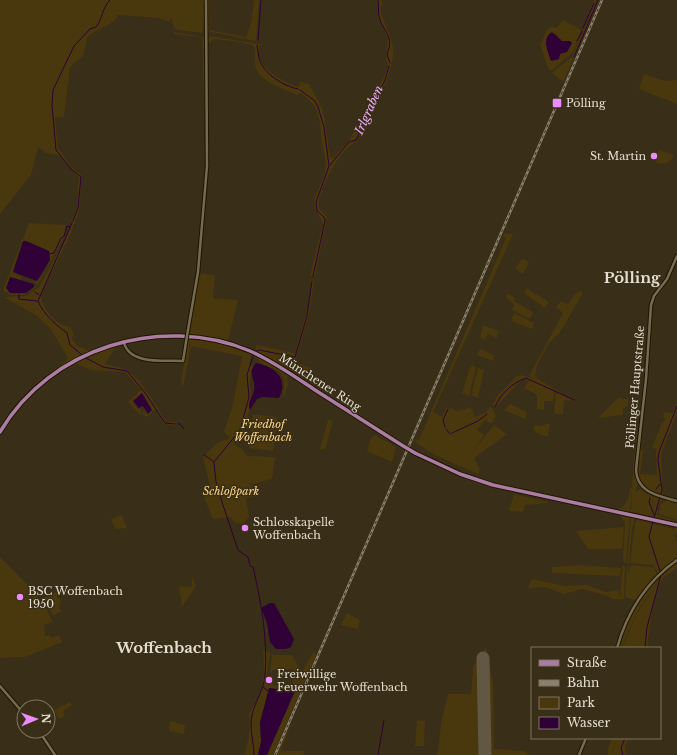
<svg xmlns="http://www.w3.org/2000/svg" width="677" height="755" font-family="'Libre Baskerville',serif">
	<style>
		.green { fill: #49380d; fill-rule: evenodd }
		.water { fill: #2f0136 }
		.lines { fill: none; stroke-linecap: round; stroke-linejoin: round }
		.stream { stroke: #2f0136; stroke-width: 1 }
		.runway { stroke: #615742; stroke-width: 13 }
		.secondary-casing { stroke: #201601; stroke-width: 4.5 }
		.primary-casing { stroke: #201601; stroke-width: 5.5 }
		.secondary { stroke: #766a51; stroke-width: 2.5 }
		.primary { stroke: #ac7da4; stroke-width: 3.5 }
		.rail-casing { stroke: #89806d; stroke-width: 2.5 }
		.rail { stroke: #392e17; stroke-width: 1; stroke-dasharray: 3; stroke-linecap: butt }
		.secondary-bridge-casing { stroke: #201601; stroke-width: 4.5; stroke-linecap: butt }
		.primary-bridge-casing { stroke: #201601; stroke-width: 5.5; stroke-linecap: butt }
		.secondary-bridge { stroke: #766a51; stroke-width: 2.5 }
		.primary-bridge { stroke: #ac7da4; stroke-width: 3.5 }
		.poi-dot { fill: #ec8cfa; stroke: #392e17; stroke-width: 1.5 }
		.labels { text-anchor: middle; stroke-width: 3; stroke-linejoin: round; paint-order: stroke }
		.poi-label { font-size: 11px; fill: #e5ded0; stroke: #392e17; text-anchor: start }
		.street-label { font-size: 11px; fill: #e5ded0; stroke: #392e17 }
		.park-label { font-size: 11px; font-style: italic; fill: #fbd687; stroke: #392e17 }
		.water-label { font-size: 12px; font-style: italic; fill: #f0aafb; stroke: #392e17 }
		.district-label { font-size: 15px; font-weight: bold; fill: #e5ded0; stroke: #392e17 }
	</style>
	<rect width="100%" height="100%" fill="#392e17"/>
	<g class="green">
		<path d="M0,0H205L203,33L177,30L174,28L171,18H170V22L158,18L118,15L115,21L88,36L83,56L70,67L64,117L55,118L58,148L70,166L82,176L79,210L70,235L41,294C41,308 56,326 70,327L74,335L71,338L78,346L90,351L70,361L37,385L36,383L65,362L68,358L50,328L37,316L4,297L26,296L39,287L68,234L77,207L79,178L59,155L46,153L38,147L31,175L0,214Z"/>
		<path d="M207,0H209V30L246,37L251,24L254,0H259L256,41L207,31Z"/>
		<path d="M377,0H382L383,6L380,7C382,21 391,33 393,48C396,71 368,120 356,142C340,148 316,192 319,209L327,217L315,276H310L323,224L322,220C305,200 321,192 325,171C327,161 324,154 322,144C319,120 322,107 300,93L298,95C285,90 259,82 255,65C254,59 256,53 254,46L241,42L213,39L209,44V36L265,45H259C259,50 258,56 261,61C268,74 285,82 298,87L301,82L309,84L323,110L330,157L333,158L349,141L355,128L360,129L375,92L383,79L388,66L386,56L388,39L378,16Z"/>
		<path d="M594,0H596L573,52L552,70H549L540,45L547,30L550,27L557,28L563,20L582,30ZM555,33L562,41H568L572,43L567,52L560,54L559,56Z"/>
		<path d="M597,0H599L563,82L552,73L572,57Z"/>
		<path d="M173,32L205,37L206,109H204L202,37L173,34Z"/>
		<path d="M644,74L666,81L677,80V104L639,89Z"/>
		<path d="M659,150L674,155C670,164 664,164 656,163Z"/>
		<path d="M29,223L68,225L65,226V235L37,286L34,281H37C44,273 51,263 49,251L26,241L23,242L13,270L14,273L31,281L22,277L20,280L13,277V294L26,293L34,287L33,284L31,283H34L35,288L24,295H10L3,290Z"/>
		<path d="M505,233L513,234L433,412L442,417L447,407L458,411L471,407L475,417L486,412L491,406L496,416L491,424L485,420L477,430L484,435L473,451L494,425L507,434L474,458L480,469L478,474L435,455L415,442L416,439L419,440L506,238L503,236Z"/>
		<path d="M523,258L529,263L523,274L515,268Z"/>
		<path d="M201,274L215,275L213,298L238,300L228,341L189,335L198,277Z"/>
		<path d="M310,280H314L309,314L293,368L288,370L255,351L257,345L295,353C299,339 315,292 310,280Z"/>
		<path d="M526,288L549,302L545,308L525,294Z"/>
		<path d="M581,291L583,293L559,334L549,343L537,365L535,377L565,395L529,376L563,313L556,307L561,301L568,304L576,293Z"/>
		<path d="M507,293L514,297V301L533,312L530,319L512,310L514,304L506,298Z"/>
		<path d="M514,313L534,323L532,329L511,321Z"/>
		<path d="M483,325L498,331L497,338L488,334L485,340L480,338Z"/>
		<path d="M188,338L211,341L252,354L249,364L253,367C248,379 251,386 251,398C251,414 243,431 233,443L243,450L247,456L275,457L272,479L249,485L253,486V497L246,498L249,517L243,524L234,522L230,517L213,519L201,490L210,487L203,457L217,443L230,438L224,432L233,404L242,356L191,346L183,387L181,382Z"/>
		<path d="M115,348L105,364C112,366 120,367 126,370C139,376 159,409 166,422H175L176,426L164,424L155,409L147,417L142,414L143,411L147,414L143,406L139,408L133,402L138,409H141V414H139L128,402L141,390L125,372L91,370L75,363L105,350Z"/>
		<path d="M480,349L494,355L493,361L477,355Z"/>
		<path d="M258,357L272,364L287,376L288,384L284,397L283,395C292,360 259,373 258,357Z"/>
		<path d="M300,364L311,368L306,381L298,373Z"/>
		<path d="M471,365L476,367L469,396L462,393Z"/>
		<path d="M478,368L484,370L478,398L471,395Z"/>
		<path d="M521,375L541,381L555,391L553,401H544V410L537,409V395L524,388L529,381L525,379L520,381L495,408L493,405L497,396L516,377Z"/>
		<path d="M556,391L573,399L572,401L564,400L563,414H555L554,412Z"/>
		<path d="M618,398L628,399V406L623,408V415L598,418Z"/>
		<path d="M677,402V412L661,454L663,495C627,486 639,459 642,431L641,450H643L640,474L657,475L656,449L652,448L662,423L665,420L663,412L673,413Z"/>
		<path d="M510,404L527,412L525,419L504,410Z"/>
		<path d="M253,414L277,417L273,451L249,448Z"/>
		<path d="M328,420L333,421L325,449H320Z"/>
		<path d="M547,424H550L548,436L541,435L534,431V425L540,426Z"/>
		<path d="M638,426L634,470L638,484L635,492L641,489L646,493L664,499L659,503L657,515L677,521V522L631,512L633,467Z"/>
		<path d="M375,435L396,447L392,462L367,451L371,438Z"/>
		<path d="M630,488H632L630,512L616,510L623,507L629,497Z"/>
		<path d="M514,494L548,502V503L525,505L523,512L509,511Z"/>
		<path d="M667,500L677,503V520L659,514L660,505Z"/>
		<path d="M621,514L630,516L626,563L623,561L625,522L621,517Z"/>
		<path d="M122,515L127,528L115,529L111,519Z"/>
		<path d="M631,516L677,527V533L674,536L677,538V539L668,543L677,540V558L658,573L653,565L630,563L635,523L637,520L671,528L673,530L674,527L635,519L632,528L629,563H627Z"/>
		<path d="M624,527L622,549H588L576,531Z"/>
		<path d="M0,557C21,578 41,595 53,622L44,625L45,636L50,635L51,638L59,635L62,642L25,657L0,658Z"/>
		<path d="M677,562V568C672,572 665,575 662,580C652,597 650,628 647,648H622L636,615L656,585L659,578Z"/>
		<path d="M623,564L625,567L624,599H612L611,597L582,589L564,594L545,587L528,588L532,579L565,586L587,585L606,592L618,590L620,596Z"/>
		<path d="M581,565L621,568L620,576L552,573V567Z"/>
		<path d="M629,565L628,576L631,565L652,567L654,568L657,575L635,600L627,598L625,595L627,567Z"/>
		<path d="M192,576L196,586L182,607L179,586L192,587Z"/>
		<path d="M658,578L657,583L637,612L621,648H618C627,622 639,598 658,578Z"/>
		<path d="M58,591L57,597L60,599L61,603L59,606L61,611L53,616L44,598Z"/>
		<path d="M347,613L360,620L358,629L341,625Z"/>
		<path d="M486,647L493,683L494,749L525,751L529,755H487L484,655L481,659L484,755H436L438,752L441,723L448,694H471L473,667Z"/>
		<path d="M263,650L270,653L266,682L272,683L273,686L293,685V669L272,670V673L270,672L272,655H292L302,672L313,652L316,655L273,755H267L294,691L260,722L261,742L258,755H245L250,730L249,714L261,692L264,674Z"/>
		<path d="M70,702L72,705L63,711L65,716L59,719L54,710Z"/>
		<path d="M417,720L425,721L424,746H415Z"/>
		<path d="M170,721L185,725L184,734L169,731Z"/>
		<path d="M292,721L281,751H303L304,755H276Z"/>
		<path d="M612,738H629L625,746L626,755H608V748Z"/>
	</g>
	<g class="water">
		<path d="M552,32L562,41H570L572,43L567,52L560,54L559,59L551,61C548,51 541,39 552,32Z"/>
		<path d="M23,241H26L49,251L50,260L37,281L13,272Z"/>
		<path d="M10,277L34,284V287L26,293H10L6,288Z"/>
		<path d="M256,363C275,367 289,378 279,398L262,397L257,399L250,410C247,403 252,398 254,391C257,380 246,374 256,363Z"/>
		<path d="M142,393L152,410L148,414L143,406L139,408L133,401Z"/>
		<path d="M270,603H274L294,639L291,647L286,649H276L270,642L267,623L261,608Z"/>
		<path d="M269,688L295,691L267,755H258L261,742L260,722Z"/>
	</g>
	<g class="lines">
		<g class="stream">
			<path d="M378,0C379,5 378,11 379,16C383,33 395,35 387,54L390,63"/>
			<path d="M583,28L594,3"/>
			<path d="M258,40L261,0"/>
			<path d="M577,41L582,31"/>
			<path d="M257,45C258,49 258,54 259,58C263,74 284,86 298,89"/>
			<path d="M574,57L598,0"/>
			<path d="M300,90L315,101L318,107L324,127L329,166L316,202L317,211L325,218V221L313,276"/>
			<path d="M330,165L349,142L356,140L385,80L389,66"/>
			<path d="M73,221L78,208L81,177L71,169L56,150L52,105L53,90L74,46L90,29L96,27C103,18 102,8 110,0"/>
			<path d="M72,223L38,301C44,315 55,324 67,333L70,345L82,355"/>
			<path d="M49,254L54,253L61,238L64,236L67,226L70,227"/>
			<path d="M35,292L39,295"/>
			<path d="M19,294V299L37,301"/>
			<path d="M255,352L259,350L295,357L307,316L312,281"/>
			<path d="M86,358L103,367L127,371L146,394L165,423L175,424"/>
			<path d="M495,407C500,394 512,383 526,378L574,400"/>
			<path d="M178,424H179"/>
			<path d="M180,424L184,429"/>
			<path d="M445,427L443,420L448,409"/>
			<path d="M446,429L450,434"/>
			<path d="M452,433L478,421L487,414"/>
			<path d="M204,455L213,461"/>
			<path d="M214,462L216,482L222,502L238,550L248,557L250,566L253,567C261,601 268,639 265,675C264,690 255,701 252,715C249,727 254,743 254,755"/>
			<path d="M214,462L240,430L249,397L247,375L253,356"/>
			<path d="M656,489L660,484"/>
			<path d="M650,498L649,502L654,515"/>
			<path d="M654,518L662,490L658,460L659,452L677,406"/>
			<path d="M653,521L649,537L660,571"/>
			<path d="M645,648L647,627L661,575"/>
			<path d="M263,687L268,691"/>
			<path d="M378,755L384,720"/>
			<path d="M623,755L621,748L625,738"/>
		</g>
		<path class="runway" d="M483,658L485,755"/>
		<defs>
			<g id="secondary">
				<path d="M677,256L667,279L654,296L651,305L646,379L636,470C637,493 659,496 677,501"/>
				<path d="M188,330L198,272L207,166L206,0"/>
				<path d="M124,343C130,365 164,360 183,361L186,342"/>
				<path d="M617,648C627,612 646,582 677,560"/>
				<path d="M0,686L24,714"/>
				<path d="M39,731L55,755"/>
				<path d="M579,755L586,738"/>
			</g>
			<g id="primary">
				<path d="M0,432C50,347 161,314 250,351C273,361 294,376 315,390C343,408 372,426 400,444"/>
				<path d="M415,453L460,474L493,485L677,525"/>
			</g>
		</defs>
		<use href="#secondary" class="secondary-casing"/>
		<use href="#primary" class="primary-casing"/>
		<use href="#secondary" class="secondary"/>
		<use href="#primary" class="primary"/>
		<defs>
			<path id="rail" d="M275,755L602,0"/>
		</defs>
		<use href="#rail" class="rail-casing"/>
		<use href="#rail" class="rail"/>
		<defs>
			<path id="secondary-bridge" d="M186,342L188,330"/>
			<path id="primary-bridge" d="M400,444L415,453"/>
		</defs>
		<use href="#secondary-bridge" class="secondary-bridge-casing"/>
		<use href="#primary-bridge" class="primary-bridge-casing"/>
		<use href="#secondary-bridge" class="secondary-bridge"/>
		<use href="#primary-bridge" class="primary-bridge"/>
	</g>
	<g class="poi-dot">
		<rect x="552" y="98" width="10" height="10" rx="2"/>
		<circle cx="654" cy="156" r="4"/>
		<circle cx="245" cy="528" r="4"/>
		<circle cx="20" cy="597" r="4"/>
		<circle cx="269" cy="680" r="4"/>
	</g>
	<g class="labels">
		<g class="poi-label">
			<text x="566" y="107">Pölling</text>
			<text x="646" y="160" text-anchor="end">St. Martin</text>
			<text x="253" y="526">Schlosskapelle<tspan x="253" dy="13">Woffenbach</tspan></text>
			<text x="28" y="595">BSC Woffenbach<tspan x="28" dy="13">1950</tspan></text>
			<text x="277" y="678">Freiwillige<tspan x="277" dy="13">Feuerwehr Woffenbach</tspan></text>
		</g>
		<g class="street-label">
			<text transform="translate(320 382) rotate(33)" y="4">Münchener Ring</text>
			<text transform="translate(635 387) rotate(-85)" y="4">Pöllinger Hauptstraße</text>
		</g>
		<g class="park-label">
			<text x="263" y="428">Friedhof<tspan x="263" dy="13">Woffenbach</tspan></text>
			<text x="231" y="495">Schloßpark</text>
		</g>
		<g class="water-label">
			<text transform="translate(369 110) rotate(-66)" y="4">Irlgraben</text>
		</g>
		<g class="district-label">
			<text x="632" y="283">Pölling</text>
			<text x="164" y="653">Woffenbach</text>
		</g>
	</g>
	<rect x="531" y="647" width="130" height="92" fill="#392e17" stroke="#7e7461"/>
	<rect x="539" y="660" width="20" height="6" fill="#ac7da4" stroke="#7e7461"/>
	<text x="567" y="667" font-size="12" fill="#e5ded0">Straße</text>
	<rect x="539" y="680" width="20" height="6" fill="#89806d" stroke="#7e7461"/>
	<text x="567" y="687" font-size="12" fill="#e5ded0">Bahn</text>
	<rect x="539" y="697" width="20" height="12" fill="#49380d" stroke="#7e7461"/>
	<text x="567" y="707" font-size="12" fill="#e5ded0">Park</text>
	<rect x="539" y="717" width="20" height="12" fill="#2f0136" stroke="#7e7461"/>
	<text x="567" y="727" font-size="12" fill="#e5ded0">Wasser</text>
	<g transform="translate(36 719) rotate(88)"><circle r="19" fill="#392e17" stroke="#7e7461"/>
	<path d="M0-3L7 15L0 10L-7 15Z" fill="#ec8cfa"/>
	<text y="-6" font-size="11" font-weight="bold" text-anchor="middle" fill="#e5ded0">N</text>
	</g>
</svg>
